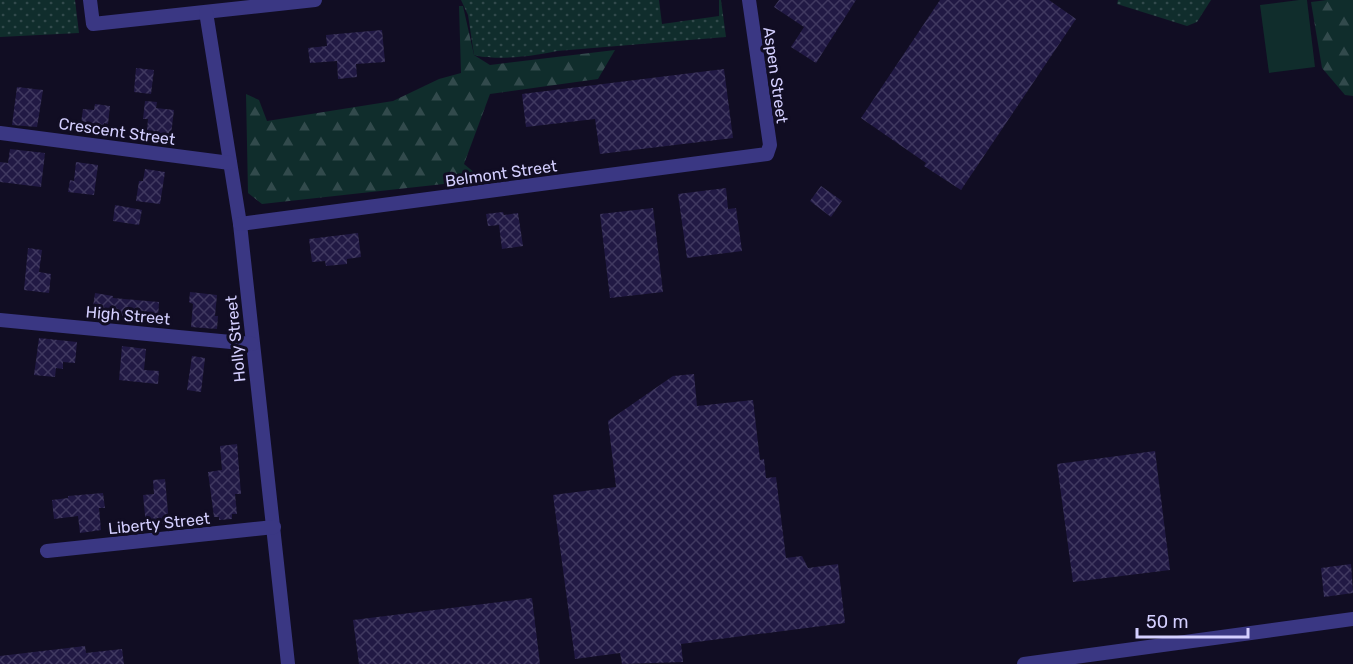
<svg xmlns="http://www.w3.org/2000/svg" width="1353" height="664" font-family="Rubik,sans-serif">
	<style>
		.grass { fill: url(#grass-dots) }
		.forest { fill: url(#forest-firs) }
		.garden { fill: #102d2c }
		.building { fill: url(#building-cross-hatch) }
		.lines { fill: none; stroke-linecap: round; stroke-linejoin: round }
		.minor { stroke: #3a3783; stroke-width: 14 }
		.labels { text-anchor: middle; stroke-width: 6; stroke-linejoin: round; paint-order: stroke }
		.street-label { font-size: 16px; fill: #d4cfff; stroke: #110d23 }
	</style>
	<defs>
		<pattern id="grass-dots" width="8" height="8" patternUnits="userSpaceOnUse" patternTransform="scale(1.5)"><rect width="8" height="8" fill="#102d2c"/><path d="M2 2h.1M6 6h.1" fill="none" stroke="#324a4c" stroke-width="1.8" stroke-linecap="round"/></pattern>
		<pattern id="forest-firs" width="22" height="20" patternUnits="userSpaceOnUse" patternTransform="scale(1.5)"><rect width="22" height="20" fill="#102d2c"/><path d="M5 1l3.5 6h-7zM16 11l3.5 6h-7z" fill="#324a4c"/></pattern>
		<pattern id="building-cross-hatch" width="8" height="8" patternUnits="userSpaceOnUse" patternTransform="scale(1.5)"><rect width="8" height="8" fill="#211944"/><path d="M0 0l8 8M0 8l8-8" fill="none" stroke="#403960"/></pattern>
	</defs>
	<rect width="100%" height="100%" fill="#110d23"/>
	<g class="grass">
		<path d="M0,0H75L79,33L0,37Z"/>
		<path d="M461,0H659L662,24L719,16V0H721L726,37L557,51C537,56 493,61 474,55L468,15Z"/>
		<path d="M1118,0H1211L1197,22L1187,26L1117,4Z"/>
	</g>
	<g class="forest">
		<path d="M1327,0H1353V96L1345,95L1322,68L1311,2Z"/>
		<path d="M459,6H463L474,55L490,65L615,50L598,79L490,94L464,164L481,178L471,181L262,204L248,193L246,94L259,100L267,121L393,101L439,79L461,73Z"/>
	</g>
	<path class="garden" d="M1299,0H1307L1315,67L1269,73L1260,5Z"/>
	<g class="building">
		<path d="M779,0H856L816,63L791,47L804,27L774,7Z"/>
		<path d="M940,0H1049L1076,19L961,190L924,166L926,163L861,118Z"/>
		<path d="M382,30L385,62L356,64L357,77L338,79L337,61L310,63L308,48L327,46L326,35Z"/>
		<path d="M136,68L154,70L151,94L134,92Z"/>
		<path d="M724,69L733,138L600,154L595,119L526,127L522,94Z"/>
		<path d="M17,87L43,90L37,127L12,125Z"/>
		<path d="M145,101L157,102L156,108L174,110L170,143L146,140L148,119H143Z"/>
		<path d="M95,104L110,106L108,124L104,123L103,133L80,130L83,109L94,110Z"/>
		<path d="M10,149L45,153L41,187L0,182V162L8,163Z"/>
		<path d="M76,162L98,165L94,195L68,192L70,180L74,181Z"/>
		<path d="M145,169L165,172L160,204L136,201L139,181H143Z"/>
		<path d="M821,186L842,201L831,217L810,201Z"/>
		<path d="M726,188L728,209L736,208L742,251L687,258L678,194Z"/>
		<path d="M115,205L142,210L139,225L113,221Z"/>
		<path d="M653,208L663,292L610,298L600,214Z"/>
		<path d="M503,212L504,215L518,213L523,246L502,249L499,225L488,226L486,214Z"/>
		<path d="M358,233L361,257L347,259V264L326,266L325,261L312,262L309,239Z"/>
		<path d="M28,248L42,250L39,272L51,274L49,293L24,290Z"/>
		<path d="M190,292L217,295L215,316H218L217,329L191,327L193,304L189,302Z"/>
		<path d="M95,293L113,296V298L159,302L158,320L92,314Z"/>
		<path d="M39,338L77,342L75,363L63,362V369L56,368L55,377L34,375Z"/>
		<path d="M122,346L146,349L144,370L159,371L158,384L119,380Z"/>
		<path d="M192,356L205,358L201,392L187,390Z"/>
		<path d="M694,374L697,406L753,400L760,460L764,459L766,478L776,477L786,558L802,556L808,568L838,564L845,623L681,644L683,662L622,664L620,653L575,659L553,495L616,487L608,421L673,376Z"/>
		<path d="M237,444L241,494H235L237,514H232V519L219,520V517H214L208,472L222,470L220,446Z"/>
		<path d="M1155,451L1170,570L1073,582L1057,464Z"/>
		<path d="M165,479L169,523L146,525L143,495L154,494L153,480Z"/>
		<path d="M103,493L105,508H99L101,530L80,533L78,516L54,519L52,500L68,498V496Z"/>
		<path d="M1351,564L1353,593L1324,597L1321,568Z"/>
		<path d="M532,598L540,664H359L353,620Z"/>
		<path d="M85,646L86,653L122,649L124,664H0V656Z"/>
	</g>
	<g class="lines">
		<g class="minor">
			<path d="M90,0L93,24L315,0"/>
			<path d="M206,12L240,224L288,664"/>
			<path d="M0,133L230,163"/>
			<path d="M240,224L767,154L770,145L749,0"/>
			<path d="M0,320L252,344"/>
			<path d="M47,551L274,527"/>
			<path d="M1024,664L1353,619"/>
		</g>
	</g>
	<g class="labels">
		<g class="street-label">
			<text transform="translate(776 75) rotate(82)" y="6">Aspen Street</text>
			<text transform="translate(117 131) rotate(8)" y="6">Crescent Street</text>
			<text transform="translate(501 173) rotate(-8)" y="6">Belmont Street</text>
			<text transform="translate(128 315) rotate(5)" y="6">High Street</text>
			<text transform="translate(235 339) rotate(-96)" y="6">Holly Street</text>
			<text transform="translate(159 523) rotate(-6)" y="6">Liberty Street</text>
		</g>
	</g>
	<path d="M1137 628v9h111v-9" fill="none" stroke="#d4cfff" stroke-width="3"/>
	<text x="1146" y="628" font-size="18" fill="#d4cfff" stroke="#110d23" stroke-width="4.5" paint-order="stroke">50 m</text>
</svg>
